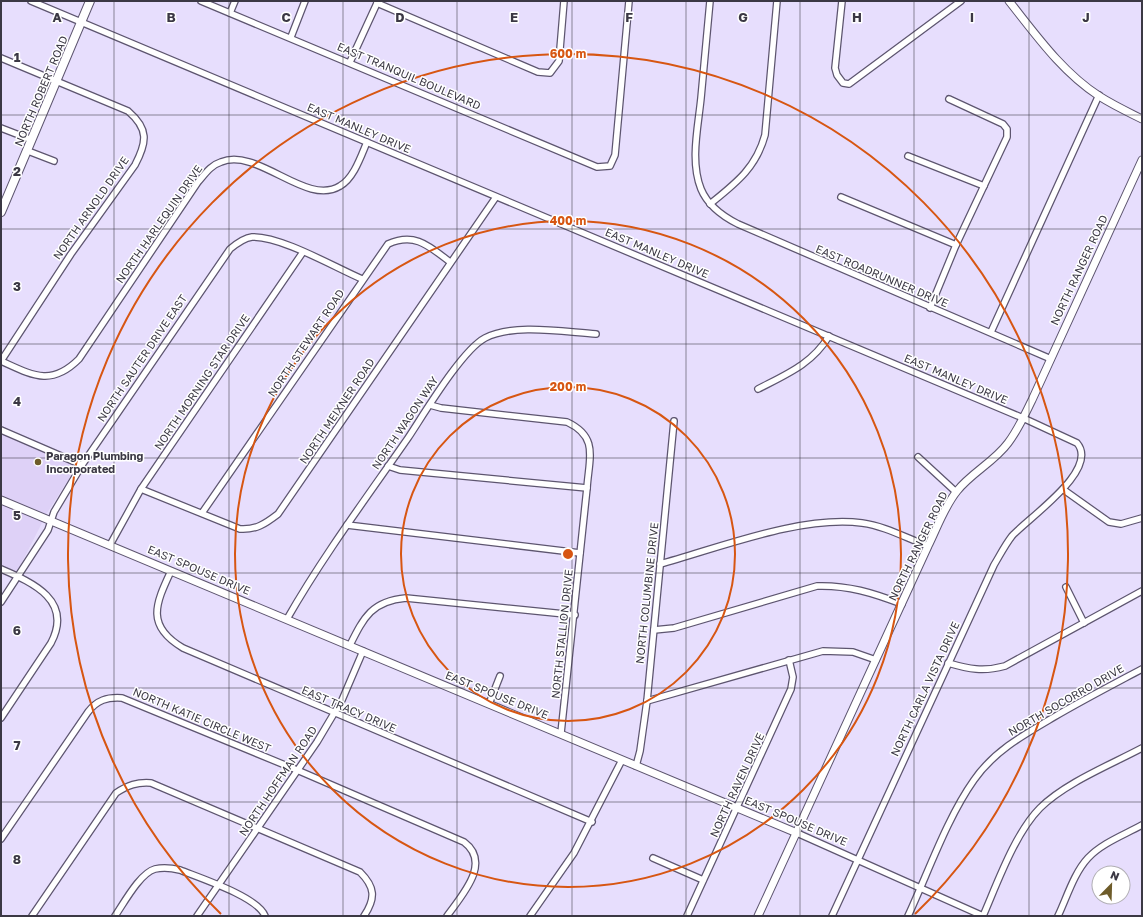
<svg xmlns="http://www.w3.org/2000/svg" width="1143" height="917" font-family="'Golos Text',sans-serif">
	<style>
		.built { fill: #ded1f7 }
		.lines { fill: none; stroke-linecap: round; stroke-linejoin: round }
		.minor-casing { stroke: #5d556f; stroke-width: 8 }
		.tertiary-casing { stroke: #5d556f; stroke-width: 9 }
		.secondary-casing { stroke: #5d556f; stroke-width: 10 }
		.minor { stroke: #fff; stroke-width: 5.5 }
		.tertiary { stroke: #fff; stroke-width: 7 }
		.secondary { stroke: #fff; stroke-width: 8 }
		.grid { fill: none; stroke: #3b3844; stroke-width: 1; stroke-opacity: 0.55 }
		.ring { fill: none; stroke: #d75612; stroke-width: 2 }
		.poi-dot { fill: #6e5c2a; stroke: #fff; stroke-width: 1.5 }
		.labels { text-anchor: middle; stroke-width: 3; stroke-linejoin: round; paint-order: stroke }
		.street-label { font-size: 11px; fill: #3b3844; stroke: #fff }
		.poi-label { font-size: 11px; font-weight: bold; fill: #3b3844; stroke: #fff; text-anchor: start }
		.grid-label { font-size: 13px; text-anchor: middle; font-weight: bold; fill: #3b3844; stroke: #fff; stroke-width: 3; stroke-linejoin: round; paint-order: stroke }
		.centre { fill: #d75612; stroke: #fff; stroke-width: 2 }
		.ring-label { font-size: 12px; text-anchor: middle; font-weight: bold; fill: #d75612; stroke: #fff; stroke-width: 3; stroke-linejoin: round; paint-order: stroke }
	</style>
	<rect width="100%" height="100%" fill="#e7defd"/>
	<path class="built" d="M1,434L77,466L47,513L17,572L1,565Z"/>
	<g class="lines">
		<defs>
			<g id="minor">
				<path d="M31,1L1023,418L1077,443C1100,470 1028,518 1012,536C1005,545 1000,555 994,565L832,916"/>
				<path d="M201,1L597,167L610,166L615,155L629,1"/>
				<path d="M710,1C707,33 704,66 701,98C698,128 690,161 701,189C708,206 722,216 738,224L1051,359"/>
				<path d="M842,1L835,68L837,75L843,83L849,84L961,1"/>
				<path d="M377,3L538,72L550,73L559,61L564,1"/>
				<path d="M230,13L235,1"/>
				<path d="M291,37L305,1"/>
				<path d="M1,58L128,111C149,129 147,142 135,165L71,254L1,361"/>
				<path d="M350,62L378,1"/>
				<path d="M1,128L32,140"/>
				<path d="M28,151L54,161"/>
				<path d="M908,156L984,186"/>
				<path d="M841,197L956,245"/>
				<path d="M710,204C736,183 756,168 765,135L777,1"/>
				<path d="M930,308L956,245L1007,137V129L1003,124L949,99"/>
				<path d="M991,332L1099,95"/>
				<path d="M1,361C32,375 51,387 79,359L198,182C205,174 211,165 221,162C258,147 306,207 340,186C354,178 361,156 367,142"/>
				<path d="M758,389C787,374 812,364 829,336"/>
				<path d="M430,405L441,408L567,422C599,437 589,458 587,488L561,733"/>
				<path d="M1,430L82,465"/>
				<path d="M918,457L956,492"/>
				<path d="M388,466L400,470L587,488"/>
				<path d="M141,489L240,529C256,530 265,524 278,514L496,197"/>
				<path d="M1064,490L1109,522L1121,524L1142,518"/>
				<path d="M202,513L388,244C415,232 429,246 450,262"/>
				<path d="M347,525L580,553"/>
				<path d="M110,545L141,489L303,252"/>
				<path d="M660,564C719,548 801,515 862,523C885,526 906,538 928,546"/>
				<path d="M1,569C34,583 73,601 51,643L1,718"/>
				<path d="M171,571C155,605 146,626 183,648L592,822"/>
				<path d="M1066,587L1084,623"/>
				<path d="M1,602L48,530L54,512L82,465L230,249C236,244 244,238 252,237C281,236 334,267 362,279"/>
				<path d="M287,619C323,556 367,497 408,438C424,414 462,350 485,338C514,323 564,332 596,334"/>
				<path d="M654,630L674,628L817,586C848,585 873,593 902,604"/>
				<path d="M350,645C364,617 372,601 406,598L575,615"/>
				<path d="M948,663C969,669 983,672 1005,666L1142,591"/>
				<path d="M647,701L823,651L853,652L876,660"/>
				<path d="M489,704L500,676"/>
				<path d="M636,766L640,751L647,701L674,421"/>
				<path d="M797,833L983,916"/>
				<path d="M1,839L88,712C97,700 107,697 122,698L297,770L464,842C492,863 462,895 447,916"/>
				<path d="M653,858L703,880"/>
				<path d="M32,916L116,793C128,785 137,782 151,783L360,872C375,887 376,898 364,916"/>
				<path d="M115,916C124,903 140,873 155,869C163,867 172,868 180,870C200,878 258,897 265,916"/>
				<path d="M197,916L317,742L342,700L363,651"/>
				<path d="M530,916L574,853L622,760"/>
				<path d="M687,916L791,689L793,677L789,660"/>
				<path d="M908,916C928,873 947,818 974,780C994,751 1025,734 1054,717C1083,700 1112,685 1142,669"/>
				<path d="M983,916C997,884 1015,833 1040,808C1065,783 1110,765 1142,748"/>
				<path d="M1058,916C1067,897 1074,873 1088,858C1102,843 1124,835 1142,825"/>
			</g>
			<g id="tertiary">
				<path d="M1009,1C1036,35 1062,72 1099,96C1113,105 1128,112 1142,119"/>
				<path d="M1,500L797,833"/>
				<path d="M758,916L928,546C937,528 944,507 957,491C971,473 994,462 1008,443C1018,430 1025,414 1032,400L1142,160"/>
			</g>
			<path id="secondary" d="M1,212L90,1"/>
		</defs>
		<use href="#minor" class="minor-casing"/>
		<use href="#tertiary" class="tertiary-casing"/>
		<use href="#secondary" class="secondary-casing"/>
		<use href="#minor" class="minor"/>
		<use href="#tertiary" class="tertiary"/>
		<use href="#secondary" class="secondary"/>
	</g>
	<path class="grid" d="M114,1V916M229,1V916M343,1V916M457,1V916M572,1V916M686,1V916M800,1V916M914,1V916M1029,1V916M1,115H1142M1,229H1142M1,344H1142M1,458H1142M1,573H1142M1,688H1142M1,802H1142"/>
	<g class="ring">
		<circle cx="568" cy="554" r="167"/>
		<circle cx="568" cy="554" r="333"/>
		<path d="M221 914A500 500 0 1 1 915 914"/>
	</g>
	<circle class="poi-dot" cx="38" cy="462" r="4"/>
	<g class="labels">
		<g class="street-label">
			<text transform="translate(409 76) rotate(23)" y="4">EAST TRANQUIL BOULEVARD</text>
			<text transform="translate(41 91) rotate(-67)" y="4">NORTH ROBERT ROAD</text>
			<text transform="translate(359 128) rotate(23)" y="4">EAST MANLEY DRIVE</text>
			<text transform="translate(91 208) rotate(-55)" y="4">NORTH ARNOLD DRIVE</text>
			<text transform="translate(159 224) rotate(-55)" y="4">NORTH HARLEQUIN DRIVE</text>
			<text transform="translate(657 253) rotate(23)" y="4">EAST MANLEY DRIVE</text>
			<text transform="translate(1079 270) rotate(-65)" y="4">NORTH RANGER ROAD</text>
			<text transform="translate(882 276) rotate(23)" y="4">EAST ROADRUNNER DRIVE</text>
			<text transform="translate(306 343) rotate(-56)" y="4">NORTH STEWART ROAD</text>
			<text transform="translate(142 358) rotate(-56)" y="4">NORTH SAUTER DRIVE EAST</text>
			<text transform="translate(956 379) rotate(23)" y="4">EAST MANLEY DRIVE</text>
			<text transform="translate(202 382) rotate(-56)" y="4">NORTH MORNING STAR DRIVE</text>
			<text transform="translate(337 411) rotate(-56)" y="4">NORTH MEIXNER ROAD</text>
			<text transform="translate(405 423) rotate(-56)" y="4">NORTH WAGON WAY</text>
			<text transform="translate(918 546) rotate(-64)" y="4">NORTH RANGER ROAD</text>
			<text transform="translate(199 570) rotate(23)" y="4">EAST SPOUSE DRIVE</text>
			<text transform="translate(647 593) rotate(-84)" y="4">NORTH COLUMBINE DRIVE</text>
			<text transform="translate(562 634) rotate(-84)" y="4">NORTH STALLION DRIVE</text>
			<text transform="translate(925 689) rotate(-65)" y="4">NORTH CARLA VISTA DRIVE</text>
			<text transform="translate(497 695) rotate(22)" y="4">EAST SPOUSE DRIVE</text>
			<text transform="translate(1066 700) rotate(-30)" y="4">NORTH SOCORRO DRIVE</text>
			<text transform="translate(349 709) rotate(23)" y="4">EAST TRACY DRIVE</text>
			<text transform="translate(202 720) rotate(23)" y="4">NORTH KATIE CIRCLE WEST</text>
			<text transform="translate(278 781) rotate(-56)" y="4">NORTH HOFFMAN ROAD</text>
			<text transform="translate(737 785) rotate(-65)" y="4">NORTH RAVEN DRIVE</text>
			<text transform="translate(796 821) rotate(23)" y="4">EAST SPOUSE DRIVE</text>
		</g>
		<g class="poi-label">
			<text x="46" y="460">Paragon Plumbing<tspan x="46" dy="13">Incorporated</tspan></text>
		</g>
	</g>
	<g class="grid-label">
		<text x="57" y="22">A</text>
		<text x="171" y="22">B</text>
		<text x="286" y="22">C</text>
		<text x="400" y="22">D</text>
		<text x="514" y="22">E</text>
		<text x="629" y="22">F</text>
		<text x="743" y="22">G</text>
		<text x="857" y="22">H</text>
		<text x="972" y="22">I</text>
		<text x="1086" y="22">J</text>
		<text x="17" y="62">1</text>
		<text x="17" y="176">2</text>
		<text x="17" y="291">3</text>
		<text x="17" y="406">4</text>
		<text x="17" y="520">5</text>
		<text x="17" y="635">6</text>
		<text x="17" y="750">7</text>
		<text x="17" y="864">8</text>
	</g>
	<circle cx="568" cy="554" r="6" class="centre"/>
	<g class="ring-label">
		<text x="568" y="58">600 m</text>
		<text x="568" y="225">400 m</text>
		<text x="568" y="391">200 m</text>
	</g>
	<rect width="1143" height="917" fill="none" stroke="#3b3844" stroke-width="4"/>
	<g transform="translate(1111 885) rotate(23)"><circle r="19" fill="#ffffff" stroke="#b1afb4"/>
	<path d="M0-3L7 15L0 10L-7 15Z" fill="#6e5c2a"/>
	<text y="-6" font-size="11" font-weight="bold" text-anchor="middle" fill="#3b3844">N</text>
	</g>
</svg>
